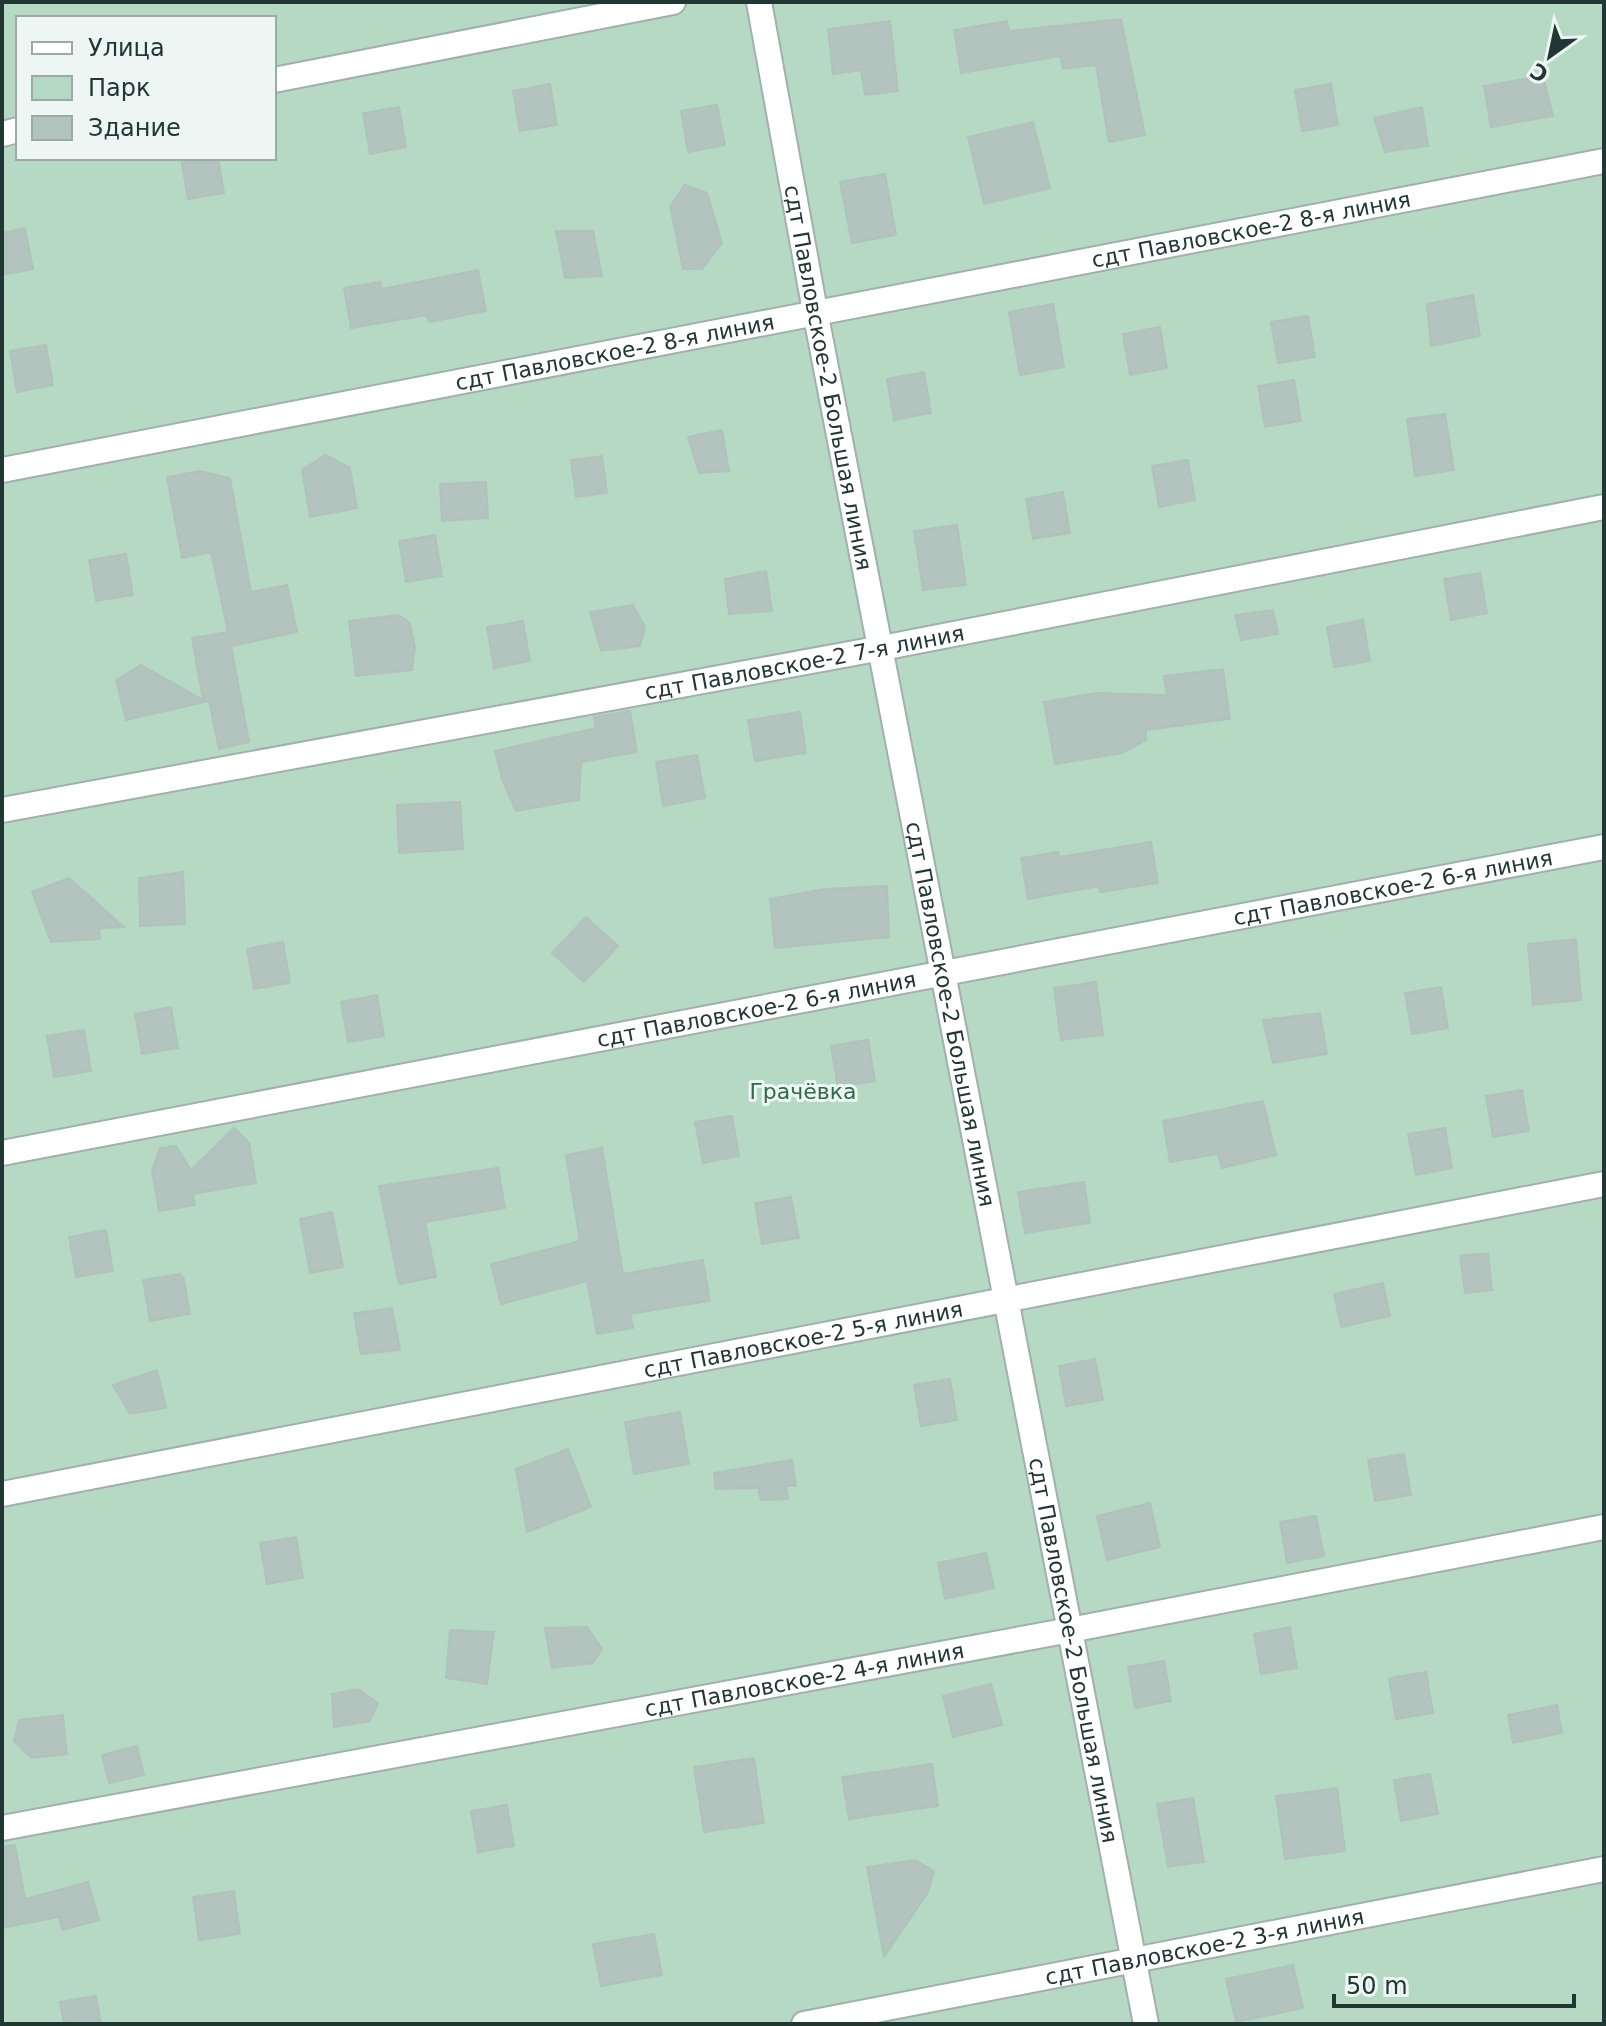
<svg xmlns="http://www.w3.org/2000/svg" width="1606" height="2026" font-family="'DejaVu Sans',sans-serif">
	<style>
		.green { fill: #b6d9c4; fill-rule: evenodd }
		.building { fill: #b3c3be; stroke: #b0c2bc; stroke-width: 2 }
		.lines { fill: none; stroke-linecap: round; stroke-linejoin: round }
		.minor-casing { stroke: #a1b0ac; stroke-width: 28 }
		.minor { stroke: #fff; stroke-width: 24 }
		.labels { text-anchor: middle; stroke-width: 6; stroke-linejoin: round; paint-order: stroke }
		.street-label { font-size: 22px; fill: #203733; stroke: #edf6f2 }
		.park-label { font-size: 22px; fill: #2c6c4b; stroke: #edf6f2 }
	</style>
	<rect width="100%" height="100%" fill="#dde9e5"/>
	<path class="green" d="M2,2H1604V2024H2ZM18,18H274V158H18Z"/>
	<g class="building">
		<path d="M1121,19L1145,135L1109,142L1096,65L1063,69L1060,56L961,73L954,30L1007,21L1009,31Z"/>
		<path d="M890,21L898,91L865,95L861,70L833,74L828,29Z"/>
		<path d="M1543,76L1553,116L1491,127L1484,86Z"/>
		<path d="M550,84L557,125L520,131L513,91Z"/>
		<path d="M1331,84L1338,125L1302,131L1295,90Z"/>
		<path d="M717,105L725,145L688,152L681,111Z"/>
		<path d="M399,107L406,147L370,154L363,113Z"/>
		<path d="M1422,107L1428,146L1385,152L1374,118Z"/>
		<path d="M1033,122L1050,188L984,204L968,137Z"/>
		<path d="M181,158H218L224,193L188,199Z"/>
		<path d="M885,174L896,235L852,243L840,182Z"/>
		<path d="M685,185L707,193L722,243L702,269H683L670,206Z"/>
		<path d="M25,228L33,269L2,275V233Z"/>
		<path d="M556,231H593L602,276L565,278Z"/>
		<path d="M478,270L486,311L429,322L427,315L351,328L344,288L380,282L382,289Z"/>
		<path d="M1473,295L1480,336L1431,346L1427,304Z"/>
		<path d="M1053,304L1064,367L1020,375L1009,312Z"/>
		<path d="M1308,316L1315,357L1278,363L1271,322Z"/>
		<path d="M1160,327L1167,368L1130,375L1123,334Z"/>
		<path d="M46,345L53,385L17,392L10,351Z"/>
		<path d="M924,372L931,413L894,420L887,379Z"/>
		<path d="M1294,380L1301,421L1265,427L1258,386Z"/>
		<path d="M1445,414L1454,470L1415,476L1407,419Z"/>
		<path d="M722,430L729,471L699,473L688,437Z"/>
		<path d="M325,455L350,468L357,508L310,517L302,470Z"/>
		<path d="M602,456L607,493L576,497L571,460Z"/>
		<path d="M1188,460L1195,500L1159,507L1152,466Z"/>
		<path d="M200,471L230,478L251,592L287,585L297,632L231,646L249,742L219,749L209,701L126,720L116,680L141,665L203,700L192,638L228,632L211,552L182,558L167,477Z"/>
		<path d="M486,482L488,518L442,521L440,484Z"/>
		<path d="M1063,492L1070,533L1033,539L1026,499Z"/>
		<path d="M957,525L966,585L923,590L914,531Z"/>
		<path d="M435,535L442,576L406,582L399,541Z"/>
		<path d="M126,554L133,595L96,601L89,560Z"/>
		<path d="M766,571L772,611L729,614L725,579Z"/>
		<path d="M1480,573L1487,613L1451,620L1444,579Z"/>
		<path d="M633,605L645,627L640,646L601,651L590,612Z"/>
		<path d="M1273,610L1278,634L1241,640L1235,615Z"/>
		<path d="M399,615L410,623L415,648L412,670L356,676L349,621Z"/>
		<path d="M1363,620L1370,661L1334,667L1327,627Z"/>
		<path d="M523,621L530,661L494,668L487,627Z"/>
		<path d="M1223,669L1230,719L1146,730V740L1122,753L1055,764L1044,702L1095,693L1167,695L1164,676Z"/>
		<path d="M630,711L637,752L581,762L579,800L516,811L502,779L495,751L596,728L594,717Z"/>
		<path d="M800,712L806,753L755,761L748,720Z"/>
		<path d="M697,755L705,798L663,806L656,762Z"/>
		<path d="M460,802L463,849L399,853L397,805Z"/>
		<path d="M1151,842L1158,883L1100,892L1099,886L1028,899L1021,858L1058,852L1059,857Z"/>
		<path d="M183,872L185,924L140,926L139,878Z"/>
		<path d="M69,878L124,927L99,928L100,939L51,942L32,892Z"/>
		<path d="M887,886L889,937L775,948L770,899L825,889Z"/>
		<path d="M586,917L618,946L584,982L552,953Z"/>
		<path d="M1576,939L1581,1000L1533,1005L1528,944Z"/>
		<path d="M283,942L290,983L254,989L247,949Z"/>
		<path d="M1096,982L1103,1035L1061,1040L1054,988Z"/>
		<path d="M1441,987L1448,1028L1412,1034L1405,993Z"/>
		<path d="M377,995L384,1036L348,1042L341,1002Z"/>
		<path d="M171,1007L178,1048L142,1054L135,1014Z"/>
		<path d="M1320,1013L1327,1054L1273,1063L1263,1020Z"/>
		<path d="M84,1030L91,1071L54,1077L47,1036Z"/>
		<path d="M868,1040L875,1081L838,1087L831,1046Z"/>
		<path d="M1522,1090L1529,1131L1493,1137L1486,1096Z"/>
		<path d="M1263,1101L1276,1155L1222,1168L1218,1154L1170,1162L1163,1121Z"/>
		<path d="M732,1116L739,1156L703,1163L695,1122Z"/>
		<path d="M234,1128L249,1143L256,1183L193,1194L195,1205L159,1211L152,1171L160,1148L176,1146L191,1170Z"/>
		<path d="M1445,1128L1452,1168L1416,1175L1408,1134Z"/>
		<path d="M602,1148L623,1274L703,1260L710,1301L630,1314L633,1328L597,1334L587,1281L501,1304L491,1264L580,1241L566,1155Z"/>
		<path d="M498,1168L505,1208L425,1222L436,1277L399,1284L379,1186Z"/>
		<path d="M1084,1182L1090,1223L1025,1233L1018,1192Z"/>
		<path d="M791,1197L799,1238L762,1244L755,1203Z"/>
		<path d="M332,1212L343,1267L310,1273L300,1219Z"/>
		<path d="M106,1230L113,1271L76,1277L69,1237Z"/>
		<path d="M1488,1253L1492,1290L1465,1293L1460,1256Z"/>
		<path d="M180,1274L184,1279L190,1314L150,1321L143,1280Z"/>
		<path d="M1383,1283L1390,1316L1341,1327L1334,1294Z"/>
		<path d="M392,1308L400,1350L361,1354L354,1313Z"/>
		<path d="M1095,1359L1103,1400L1066,1406L1059,1366Z"/>
		<path d="M157,1370L166,1408L130,1414L113,1385Z"/>
		<path d="M950,1379L957,1420L921,1426L914,1385Z"/>
		<path d="M680,1412L689,1464L634,1474L625,1422Z"/>
		<path d="M568,1449L591,1507L527,1532L516,1469Z"/>
		<path d="M1404,1454L1411,1495L1375,1501L1368,1460Z"/>
		<path d="M792,1460L796,1486H786L788,1499L761,1500L758,1488L716,1489L714,1473Z"/>
		<path d="M1150,1503L1160,1547L1107,1560L1097,1516Z"/>
		<path d="M1316,1516L1324,1556L1287,1563L1280,1522Z"/>
		<path d="M296,1537L303,1578L267,1584L260,1543Z"/>
		<path d="M986,1553L994,1588L945,1599L938,1563Z"/>
		<path d="M587,1627L602,1649L593,1663L552,1668L545,1628Z"/>
		<path d="M1290,1627L1297,1668L1261,1674L1254,1634Z"/>
		<path d="M450,1630L494,1632L487,1684L446,1678Z"/>
		<path d="M1164,1661L1171,1701L1135,1708L1128,1667Z"/>
		<path d="M1426,1672L1433,1713L1396,1719L1389,1678Z"/>
		<path d="M991,1684L1002,1725L953,1737L943,1696Z"/>
		<path d="M358,1689L378,1703L370,1721L334,1727L332,1694Z"/>
		<path d="M1557,1705L1562,1733L1513,1743L1508,1715Z"/>
		<path d="M63,1715L67,1754L31,1758L14,1741L19,1720Z"/>
		<path d="M137,1746L144,1775L109,1783L102,1755Z"/>
		<path d="M754,1758L764,1823L704,1832L694,1767Z"/>
		<path d="M932,1764L938,1806L849,1819L842,1777Z"/>
		<path d="M1430,1774L1438,1814L1401,1821L1394,1780Z"/>
		<path d="M1337,1788L1345,1851L1285,1859L1276,1796Z"/>
		<path d="M1193,1798L1204,1862L1168,1867L1157,1804Z"/>
		<path d="M507,1805L514,1846L478,1852L471,1811Z"/>
		<path d="M15,1845L25,1899L88,1882L99,1920L62,1930L59,1917L2,1928V1847Z"/>
		<path d="M915,1860L934,1871L928,1892L884,1957L867,1867Z"/>
		<path d="M234,1891L240,1934L199,1940L193,1897Z"/>
		<path d="M654,1934L662,1975L601,1986L593,1944Z"/>
		<path d="M1293,1965L1303,2008L1236,2022L1226,1979Z"/>
		<path d="M96,1996L101,2024H64L60,2002Z"/>
	</g>
	<g class="lines">
		<defs>
			<g id="minor">
				<path id="s1" d="M759,2L815,311L1146,2024"/>
				<path d="M274,80L673,2"/>
				<path d="M2,134L18,130"/>
				<path id="s2" d="M2,470L1604,161"/>
				<path id="s3" d="M2,810L882,648L1604,507"/>
				<path id="s4" d="M2,1153L1604,847"/>
				<path id="s5" d="M2,1494L1604,1184"/>
				<path id="s6" d="M2,1828L1070,1630L1604,1527"/>
				<path id="s7" d="M804,2024L1604,1869"/>
			</g>
		</defs>
		<use href="#minor" class="minor-casing"/>
		<use href="#minor" class="minor"/>
	</g>
	<g class="labels">
		<g class="street-label">
			<text dy="8" stroke="none"><textPath href="#s2" startOffset="1272">сдт Павловское-2 8-я линия</textPath></text>
			<text dy="8" stroke="none"><textPath href="#s2" startOffset="624">сдт Павловское-2 8-я линия</textPath></text>
			<text dy="8" stroke="none"><textPath href="#s1" startOffset="382">сдт Павловское-2 Большая линия</textPath></text>
			<text dy="8" stroke="none"><textPath href="#s3" startOffset="816">сдт Павловское-2 7-я линия</textPath></text>
			<text dy="8" stroke="none"><textPath href="#s4" startOffset="1416">сдт Павловское-2 6-я линия</textPath></text>
			<text dy="8" stroke="none"><textPath href="#s4" startOffset="768">сдт Павловское-2 6-я линия</textPath></text>
			<text dy="8" stroke="none"><textPath href="#s1" startOffset="1030">сдт Павловское-2 Большая линия</textPath></text>
			<text dy="8" stroke="none"><textPath href="#s5" startOffset="816">сдт Павловское-2 5-я линия</textPath></text>
			<text dy="8" stroke="none"><textPath href="#s1" startOffset="1678">сдт Павловское-2 Большая линия</textPath></text>
			<text dy="8" stroke="none"><textPath href="#s6" startOffset="816">сдт Павловское-2 4-я линия</textPath></text>
			<text dy="8" stroke="none"><textPath href="#s7" startOffset="408">сдт Павловское-2 3-я линия</textPath></text>
		</g>
		<g class="park-label">
			<text x="803" y="1099">Грачёвка</text>
		</g>
	</g>
	<rect width="1606" height="2026" fill="none" stroke="#203733" stroke-width="8"/>
	<rect x="16" y="16" width="260" height="144" fill="#edf6f2" stroke="#9baaa6" stroke-width="2"/>
	<rect x="32" y="42" width="40" height="12" fill="#ffffff" stroke="#9baaa6" stroke-width="2"/>
	<text x="88" y="56" font-size="24" fill="#203733">Улица</text>
	<rect x="32" y="76" width="40" height="24" fill="#b6d9c4" stroke="#9baaa6" stroke-width="2"/>
	<text x="88" y="96" font-size="24" fill="#203733">Парк</text>
	<rect x="32" y="116" width="40" height="24" fill="#b3c3be" stroke="#9baaa6" stroke-width="2"/>
	<text x="88" y="136" font-size="24" fill="#203733">Здание</text>
	<g transform="translate(1550 56) rotate(213)" stroke="#edf6f2" stroke-width="6" paint-order="stroke">
	<path d="M0-6L14 30L0 20L-14 30Z" fill="#203733"/>
	<text y="-12" font-size="22" font-weight="bold" text-anchor="middle" fill="#203733">С</text>
	</g>
	<path d="M1334 1994v12h240v-12" fill="none" stroke="#203733" stroke-width="4"/>
	<text x="1346" y="1994" font-size="24" fill="#203733" stroke="#edf6f2" stroke-width="6" paint-order="stroke">50 m</text>
</svg>
